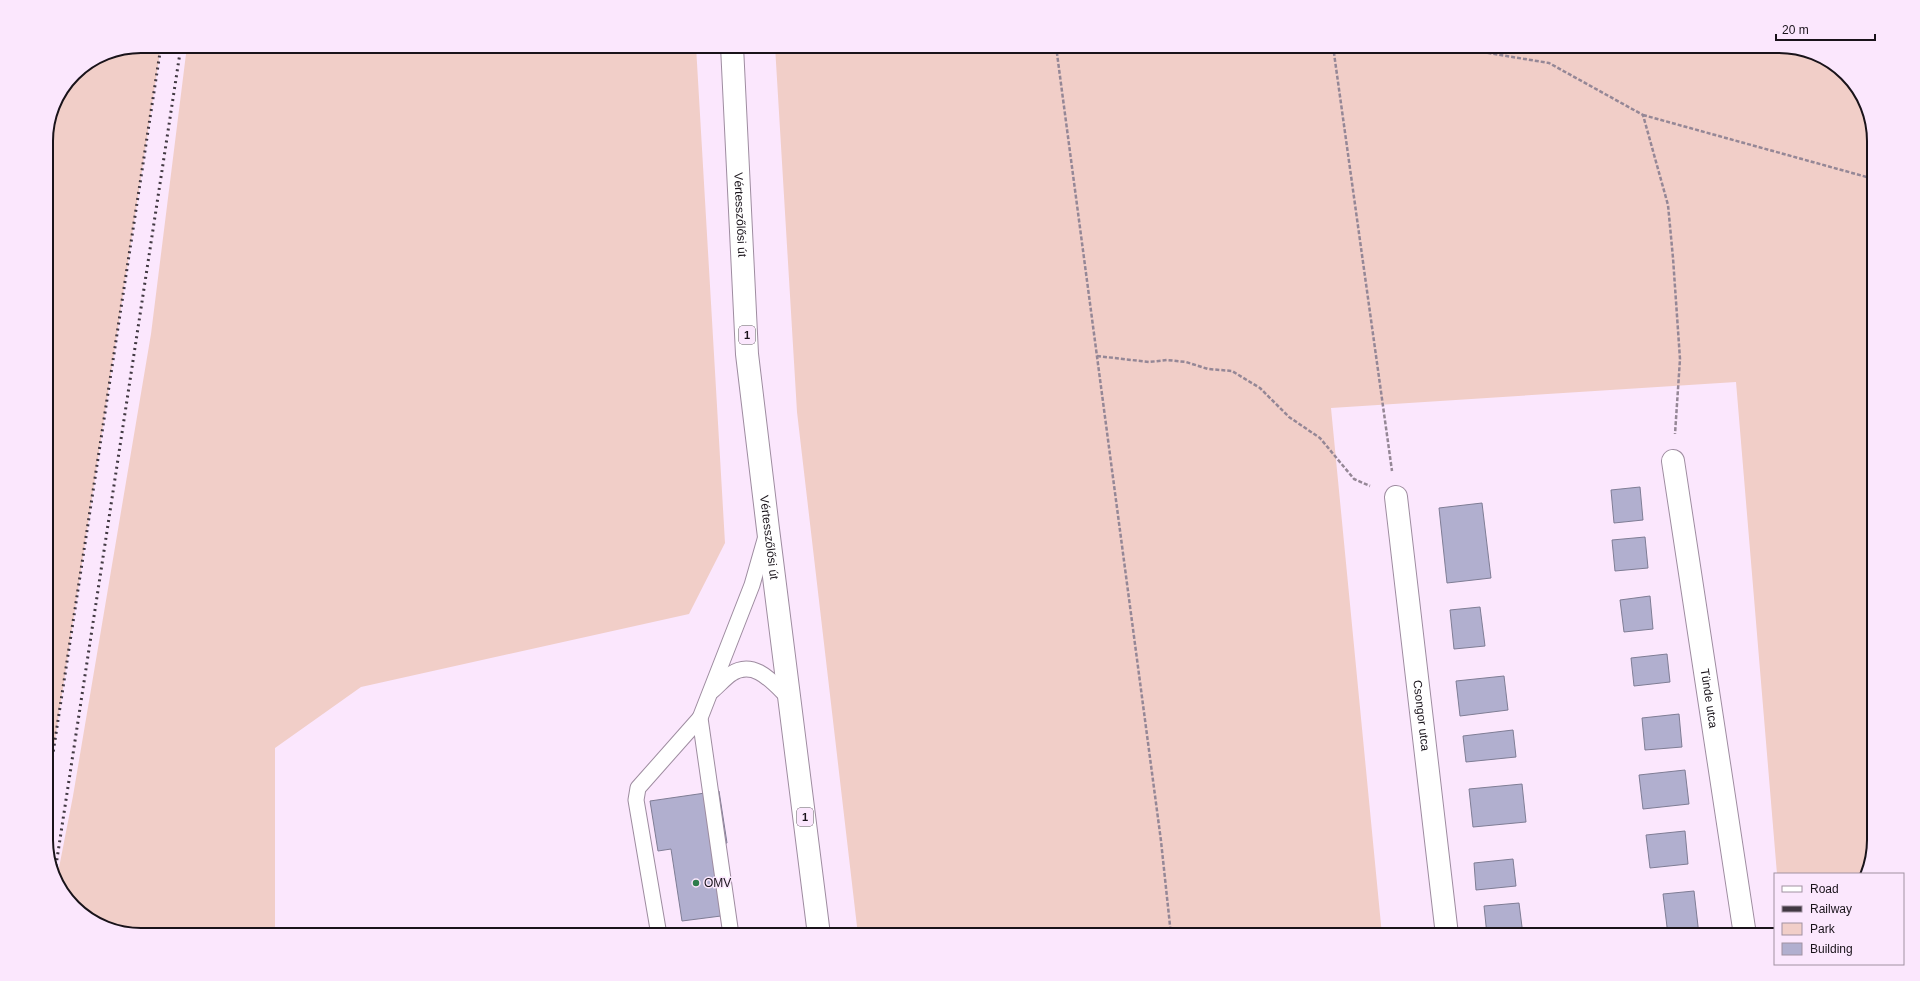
<svg xmlns="http://www.w3.org/2000/svg" width="1920" height="981" font-family="Arial,sans-serif">
	<style>
		.green { fill: #f1cec8 }
		.building { fill: #b1afcf; stroke: #7f7d95 }
		.lines { fill: none; stroke-linecap: round; stroke-linejoin: round }
		.service-casing { stroke: #9e8ca0; stroke-width: 17 }
		.minor-casing { stroke: #9e8ca0; stroke-width: 24 }
		.primary-casing { stroke: #9e8ca0; stroke-width: 24 }
		.path { stroke: #958796; stroke-width: 2.5; stroke-dasharray: 4 2; stroke-linecap: butt }
		.service { stroke: #fff; stroke-width: 15 }
		.minor { stroke: #fff; stroke-width: 22 }
		.primary { stroke: #fff; stroke-width: 22 }
		.rail { stroke: #413842; stroke-width: 3; stroke-dasharray: 2 4; stroke-linecap: butt }
		.poi-dot { fill: #2e7c4c; stroke: #fbe7fd; stroke-width: 1.5 }
		.labels { text-anchor: middle; stroke-width: 3; stroke-linejoin: round; paint-order: stroke }
		.shield { fill: #fbe7fd; stroke: #5d535e; stroke-width: 1 }
		.shield-label { font-size: 11px; font-weight: bold; fill: #19131a }
		.street-label { font-size: 12px; fill: #19131a; stroke: #fbe7fd }
		.poi-label { font-size: 12px; fill: #19131a; stroke: #fbe7fd; text-anchor: start }
		.rim { fill: none; stroke: #19131a; stroke-width: 2 }
	</style>
	<rect width="100%" height="100%" fill="#fbe7fd"/>
	<g class="green">
		<path d="M141,46H161L46,799V135L53,104L74,74L105,53Z"/>
		<path d="M187,46H696L725,543L689,614L361,687L275,748V935H141L99,925L62,893L57,878L73,796L151,334Z"/>
		<path d="M775,46H1779L1821,56L1858,88L1874,135V840L1866,874H1777L1736,382L1331,408L1382,935H858L797,412Z"/>
	</g>
	<g class="building">
		<path d="M1640,487L1643,520L1614,523L1611,490Z"/>
		<path d="M1482,503L1491,578L1447,583L1439,508Z"/>
		<path d="M1645,537L1648,568L1615,571L1612,540Z"/>
		<path d="M1650,596L1653,629L1624,632L1620,600Z"/>
		<path d="M1480,607L1485,646L1454,649L1450,610Z"/>
		<path d="M1667,654L1670,682L1634,686L1631,658Z"/>
		<path d="M1504,676L1508,710L1460,716L1456,681Z"/>
		<path d="M1679,714L1682,747L1645,750L1642,718Z"/>
		<path d="M1513,730L1516,757L1466,762L1463,736Z"/>
		<path d="M1685,770L1689,804L1643,809L1639,775Z"/>
		<path d="M1522,784L1526,822L1473,827L1469,789Z"/>
		<path d="M719,791L727,843L711,846L721,916L682,921L671,849L658,851L650,801Z"/>
		<path d="M1685,831L1688,864L1650,868L1646,835Z"/>
		<path d="M1513,859L1516,886L1476,890L1474,863Z"/>
		<path d="M1694,891L1699,935H1668L1663,894Z"/>
		<path d="M1519,903L1523,935H1487L1484,906Z"/>
	</g>
	<g class="lines">
		<defs>
			<g id="service">
				<path d="M712,691C718,686 724,679 731,674C755,658 774,684 790,699"/>
				<path d="M659,935L636,800L638,788L700,718"/>
				<path d="M731,935L700,718L752,585L766,536"/>
			</g>
			<g id="minor">
				<path id="s1" d="M1673,461L1745,935"/>
				<path id="s2" d="M1396,497L1447,935"/>
			</g>
			<g id="primary">
				<path id="s3" d="M732,46L747,354L768,529L819,935"/>
			</g>
		</defs>
		<use href="#service" class="service-casing"/>
		<use href="#minor" class="minor-casing"/>
		<use href="#primary" class="primary-casing"/>
		<g class="path">
			<path d="M1056,46L1161,841L1171,935"/>
			<path d="M1333,46L1392,471"/>
			<path d="M1446,46L1549,63L1643,115L1668,205L1673,258L1680,359L1675,434"/>
			<path d="M1643,115L1874,179"/>
			<path d="M1097,356L1149,362L1167,360L1186,362L1208,369L1232,371L1260,388L1289,417L1320,438L1354,479L1370,486"/>
		</g>
		<use href="#service" class="service"/>
		<use href="#minor" class="minor"/>
		<use href="#primary" class="primary"/>
		<g class="rail">
			<path d="M46,799L161,46"/>
			<path d="M55,872L181,46"/>
		</g>
	</g>
	<circle class="poi-dot" cx="696" cy="883" r="4"/>
	<g class="labels">
		<g class="shield">
			<rect x="739" y="326" width="16" height="18" rx="3"/>
			<rect x="797" y="808" width="16" height="18" rx="3"/>
		</g>
		<g class="shield-label">
			<text x="747" y="339">1</text>
			<text x="805" y="821">1</text>
		</g>
		<g class="street-label">
			<text dy="4" stroke="none"><textPath href="#s3" startOffset="169">Vértesszőlősi út</textPath></text>
			<text dy="4" stroke="none"><textPath href="#s3" startOffset="493">Vértesszőlősi út</textPath></text>
			<text dy="4" stroke="none"><textPath href="#s1" startOffset="240">Tünde utca</textPath></text>
			<text dy="4" stroke="none"><textPath href="#s2" startOffset="220">Csongor utca</textPath></text>
		</g>
		<g class="poi-label">
			<text x="704" y="887">OMV</text>
		</g>
	</g>
	<path d="M0 0H1920V981H0ZM141 53H1779A88 88 0 0 1 1867 141V840A88 88 0 0 1 1779 928H141A88 88 0 0 1 53 840V141A88 88 0 0 1 141 53Z" fill="#fbe7fd" fill-rule="evenodd"/>
	<path class="rim" d="M141 53H1779A88 88 0 0 1 1867 141V840A88 88 0 0 1 1779 928H141A88 88 0 0 1 53 840V141A88 88 0 0 1 141 53Z"/>
	<rect x="1774" y="873" width="130" height="92" fill="#fbe7fd" stroke="#a192a2"/>
	<rect x="1782" y="886" width="20" height="6" fill="#ffffff" stroke="#a192a2"/>
	<text x="1810" y="893" font-size="12" fill="#19131a">Road</text>
	<rect x="1782" y="906" width="20" height="6" fill="#413842" stroke="#a192a2"/>
	<text x="1810" y="913" font-size="12" fill="#19131a">Railway</text>
	<rect x="1782" y="923" width="20" height="12" fill="#f1cec8" stroke="#a192a2"/>
	<text x="1810" y="933" font-size="12" fill="#19131a">Park</text>
	<rect x="1782" y="943" width="20" height="12" fill="#b1afcf" stroke="#a192a2"/>
	<text x="1810" y="953" font-size="12" fill="#19131a">Building</text>
	<path d="M1776 34v6h99v-6" fill="none" stroke="#19131a" stroke-width="2"/>
	<text x="1782" y="34" font-size="12" fill="#19131a" stroke="#fbe7fd" stroke-width="3" paint-order="stroke">20 m</text>
</svg>
